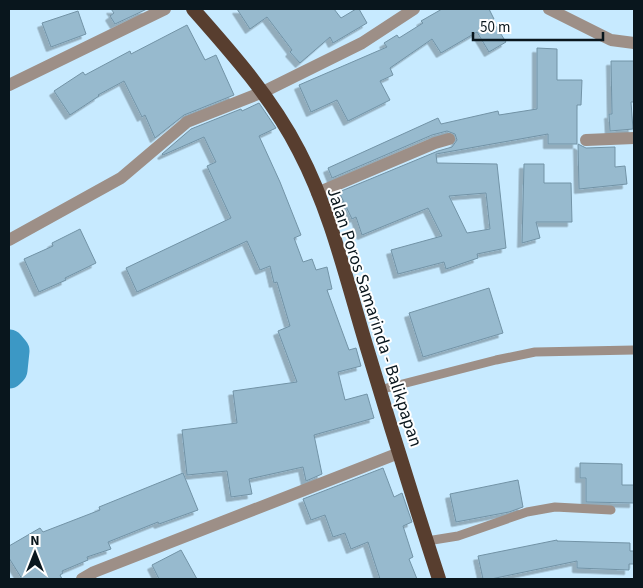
<svg xmlns="http://www.w3.org/2000/svg" width="643" height="588" font-family="'Source Sans 3',sans-serif">
	<style>
		.lines { fill: none; stroke-linecap: round; stroke-linejoin: round }
		.river { stroke: #3c98c5; stroke-width: 31 }
		.building { fill: #97bace; stroke: #7293a6; fill-rule: evenodd; filter: url(#shadow) }
		.service { stroke: #9d8f87; stroke-width: 9 }
		.minor { stroke: #9d8f87; stroke-width: 12 }
		.trunk { stroke: #583e2f; stroke-width: 14 }
		.labels { text-anchor: middle; stroke-width: 4; stroke-linejoin: round; paint-order: stroke }
		.street-label { font-size: 18px; fill: #09161d; stroke: #fff }
	</style>
	<defs>
		<filter id="shadow"><feDropShadow dx="-4.5" dy="4.5" stdDeviation="0" flood-color="#0004"/></filter>
	</defs>
	<rect width="100%" height="100%" fill="#c7eaff"/>
	<g class="lines">
		<path class="river" d="M9,345L14,351L12,370L9,373"/>
	</g>
	<g class="building">
		<path d="M111,9H147L115,24L110,16L114,13Z"/>
		<path d="M237,9H334L341,18L356,9H359L367,23L333,43L330,37L300,63L290,52L292,50L267,17L250,29Z"/>
		<path d="M442,9H489L494,19L492,20L506,42L489,52L477,32L441,53L432,39L390,68L393,75L380,81L390,100L348,121L337,100L311,112L299,85L387,47L384,43L397,35L399,38L423,23L421,21Z"/>
		<path d="M78,11L86,34L51,47L42,23Z"/>
		<path d="M187,25L205,60L216,55L234,95L184,115L155,138L145,115L142,117L124,81L98,95L99,96L70,115L54,91L83,72L85,75L130,51L131,54Z"/>
		<path d="M537,48L557,49V80H582L581,105H577V144H548V134L436,154L437,163L497,164L506,248L477,254L478,258L446,269L444,262L398,274L391,250L442,236L428,208L362,235L356,217L352,219L339,192L438,151L452,147L457,140L455,134L447,131L432,135L332,178L328,168L438,118L441,124L498,111L499,115L537,109ZM486,193L490,229L467,233L449,196Z"/>
		<path d="M611,61H634V102H631L633,129L610,131L609,114H612Z"/>
		<path d="M259,103L276,128L259,136L280,182L301,235L294,238L303,262L312,259L316,270L327,267L332,289L327,290L349,350L356,348L361,366L338,372L345,400L367,394L374,418L314,435L322,474L306,481L303,467L249,479L252,494L231,497L227,471L187,475L182,430L237,423L233,391L297,382L278,331L290,326L277,282L274,283L270,266L260,270L247,241L137,292L126,268L231,218L207,166L216,162L204,137L163,155L162,154L191,129L241,109L242,111Z"/>
		<path d="M578,144L586,148L615,147V167L625,166L627,184L579,189Z"/>
		<path d="M524,164H544V183H571L572,222H536L540,238L522,243Z"/>
		<path d="M80,229L96,263L65,278L66,280L39,292L24,259L53,246L52,243Z"/>
		<path d="M489,288L503,333L423,357L409,313Z"/>
		<path d="M580,463L622,464V485H634V503L586,502V478H580Z"/>
		<path d="M383,468L394,497L402,493L412,522L403,526L413,557L409,559L417,579H380L368,542L351,549L345,533L333,537L325,515L311,520L303,499Z"/>
		<path d="M183,473L198,510L159,524L158,522L108,542L111,549L87,557L88,560L62,571L63,573L60,575L62,579H22L9,558V546L40,528L43,532L100,510L99,507Z"/>
		<path d="M518,480L523,507L509,512L456,522L450,494Z"/>
		<path d="M557,540V541L630,543V551H634V564H629V570L577,568V561L491,579H483L478,556Z"/>
		<path d="M181,550L197,579H159L152,565Z"/>
	</g>
	<g class="lines">
		<g class="service">
			<path d="M379,390L496,360L535,352L634,350"/>
			<path d="M427,541L458,536L527,512L555,507L611,510"/>
		</g>
		<g class="minor">
			<path d="M549,9L611,40L634,43"/>
			<path d="M9,85L165,9"/>
			<path d="M586,140L634,138"/>
			<path d="M317,193L435,143L449,139"/>
			<path d="M9,240L121,178L187,122L263,92L362,43L414,9"/>
			<path d="M82,579L94,572L399,453"/>
		</g>
		<path class="trunk" d="M193,9C232,53 272,98 299,151C331,212 347,282 367,348C390,425 414,502 439,579"/>
	</g>
	<g class="labels">
		<g class="street-label">
			<text transform="translate(375 317) rotate(72)" y="6">Jalan Poros Samarinda - Balikpapan</text>
		</g>
	</g>
	<rect width="643" height="588" fill="none" stroke="#09161d" stroke-width="20"/>
	<g transform="translate(35 553)" stroke="#ffffff" stroke-width="4" paint-order="stroke">
	<path d="M0-4L9 19L0 12L-9 19Z" fill="#09161d"/>
	<text y="-8" font-size="14" font-weight="bold" text-anchor="middle" fill="#09161d">N</text>
	</g>
	<path d="M473 32v8h130v-8" fill="none" stroke="#09161d" stroke-width="2.5"/>
	<text x="480" y="32" font-size="15" fill="#09161d" stroke="#ffffff" stroke-width="4" paint-order="stroke">50 m</text>
</svg>
